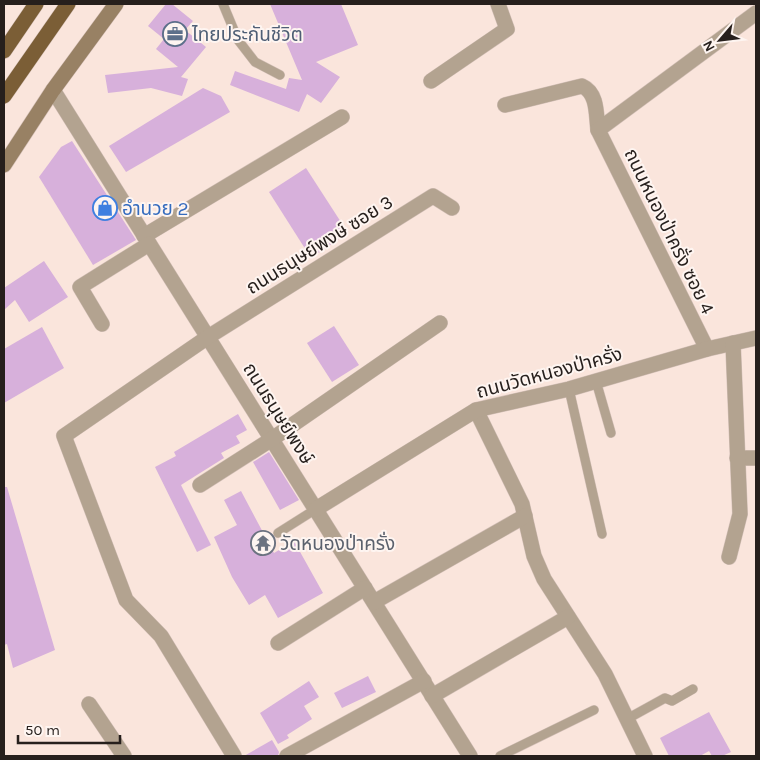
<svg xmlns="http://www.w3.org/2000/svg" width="760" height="760" font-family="Karla,'Noto Sans Thai',sans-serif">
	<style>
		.building { fill: #d7b0db }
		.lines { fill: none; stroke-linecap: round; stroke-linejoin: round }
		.service-casing { stroke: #d4c1b9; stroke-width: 10 }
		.minor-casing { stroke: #d4c1b9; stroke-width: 16 }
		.secondary-casing { stroke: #d4c1b9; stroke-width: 16 }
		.trunk-casing { stroke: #d4c1b9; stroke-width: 16 }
		.service { stroke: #b3a390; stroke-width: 9 }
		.minor { stroke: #b3a390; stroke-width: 15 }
		.secondary { stroke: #988164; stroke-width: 15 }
		.trunk { stroke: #7b5e36; stroke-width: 15 }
		.labels { text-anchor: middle; stroke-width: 4; stroke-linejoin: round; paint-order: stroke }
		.service-label { font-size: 19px; fill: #4e5e75; stroke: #fef5f1; text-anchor: start }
		.shop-label { font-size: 19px; fill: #366cbe; stroke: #fef5f1; text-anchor: start }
		.street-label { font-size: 19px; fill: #261f1c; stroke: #fef5f1 }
		.worship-label { font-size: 19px; fill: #5b616d; stroke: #fef5f1; text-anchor: start }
	</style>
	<rect width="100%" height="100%" fill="#fae5dc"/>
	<g class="building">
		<path d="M166,4H172L193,21L185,30L206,47L181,77L188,79L182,96L151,88L108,93L105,75L178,67L156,49L164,39L148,26Z"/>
		<path d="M270,4H341L358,45L316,62L340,77L321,103L307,94L299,112L230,85L235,71L286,89L289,78L302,80Z"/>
		<path d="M203,88L221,96L230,112L126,172L109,146Z"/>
		<path d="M72,141L136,240L93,265L39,177L61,147Z"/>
		<path d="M306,168L348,233L311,258L269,192Z"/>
		<path d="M44,261L68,297L29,322L15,300L4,310V288Z"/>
		<path d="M334,326L359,365L332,382L307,343Z"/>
		<path d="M42,327L64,368L4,403V349Z"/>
		<path d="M238,414L247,430L236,436L240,443L221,453L224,458L181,485L211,545L197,552L155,467L176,456L174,452Z"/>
		<path d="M269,452L299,500L280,510L253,462Z"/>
		<path d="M4,487H7L55,650L13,668L7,644L4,645Z"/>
		<path d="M241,491L274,553L294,541L323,593L278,618L265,595L249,605L232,577L214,537L237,525L224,500Z"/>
		<path d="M368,676L376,692L342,708L334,693Z"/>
		<path d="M309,681L319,697L304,706L312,719L287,735L289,738L278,744L260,713Z"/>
		<path d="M709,712L731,752L722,756H712L709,751L700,756H669L660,738Z"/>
		<path d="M272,740L279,752L278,756H244Z"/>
	</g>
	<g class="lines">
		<defs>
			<g id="service">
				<path d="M223,4L238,40L255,62L280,75"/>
				<path d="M596,381L611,433"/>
				<path d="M569,389L602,534"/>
				<path d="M278,533L316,509"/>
				<path d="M627,719L665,698L672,701L693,689"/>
				<path d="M500,756L594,710"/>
			</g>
			<g id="minor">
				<path d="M431,81L507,29L498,4"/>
				<path d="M53,90L470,756"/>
				<path d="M505,105L582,86C598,93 596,115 598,130L707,349"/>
				<path d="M598,130L756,13"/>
				<path d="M144,236L342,117"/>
				<path d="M102,324L80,287L149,244"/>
				<path d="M476,410L522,504L534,556L544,579L605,674L645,756"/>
				<path d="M737,458H756"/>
				<path d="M200,485L272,439L440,323"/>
				<path d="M316,509L476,410L569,389L707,349L756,338"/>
				<path d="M729,557L740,514L733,343"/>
				<path d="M374,602L525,516"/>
				<path d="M278,643L365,588"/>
				<path d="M432,696L568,617"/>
				<path d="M89,704L124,756"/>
				<path d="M234,756L161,636L126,600L64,436L208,337L433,196L452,208"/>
				<path d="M287,756L424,681"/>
			</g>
			<path id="secondary" d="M4,165L53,90L116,4"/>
			<g id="trunk">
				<path d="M4,51L36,4"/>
				<path d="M4,96L68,4"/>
			</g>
		</defs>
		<use href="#service" class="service-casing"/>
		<use href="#minor" class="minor-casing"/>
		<use href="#secondary" class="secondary-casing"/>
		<use href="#trunk" class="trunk-casing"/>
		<use href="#service" class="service"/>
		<use href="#minor" class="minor"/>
		<use href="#secondary" class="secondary"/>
		<use href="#trunk" class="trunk"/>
	</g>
	<defs>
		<symbol id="office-ring" viewBox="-11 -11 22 22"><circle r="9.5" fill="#fef5f1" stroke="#5c6f8a" stroke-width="1.5"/><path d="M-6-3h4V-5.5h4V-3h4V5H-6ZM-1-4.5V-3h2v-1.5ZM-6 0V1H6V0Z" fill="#5c6f8a"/></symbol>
		<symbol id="shop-ring" viewBox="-11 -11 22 22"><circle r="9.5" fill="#fef5f1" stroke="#3f7fe0" stroke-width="1.5"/><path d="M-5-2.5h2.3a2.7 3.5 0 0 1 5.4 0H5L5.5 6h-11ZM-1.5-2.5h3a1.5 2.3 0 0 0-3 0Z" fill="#3f7fe0"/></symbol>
		<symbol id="temple-ring" viewBox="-11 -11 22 22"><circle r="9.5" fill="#fef5f1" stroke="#6b7280" stroke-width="1.5"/><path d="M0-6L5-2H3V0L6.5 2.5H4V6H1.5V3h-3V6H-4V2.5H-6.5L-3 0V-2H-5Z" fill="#6b7280"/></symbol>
	</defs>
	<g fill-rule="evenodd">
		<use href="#office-ring" x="161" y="20" width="28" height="28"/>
		<use href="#shop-ring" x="91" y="194" width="28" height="28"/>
		<use href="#temple-ring" x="249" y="529" width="28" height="28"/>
	</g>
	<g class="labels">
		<g class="service-label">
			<text x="192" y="41">ไทยประกันชีวิต</text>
		</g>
		<g class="shop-label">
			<text x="122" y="215">อำนวย 2</text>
		</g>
		<g class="street-label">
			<text transform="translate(670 231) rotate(64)" y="7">ถนนหนองป่าครั่ง ซอย 4</text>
			<text transform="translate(319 244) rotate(-32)" y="7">ถนนธนุษย์พงษ์ ซอย 3</text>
			<text transform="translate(549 372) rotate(-15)" y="7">ถนนวัดหนองป่าครั่ง</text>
			<text transform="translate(279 413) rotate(58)" y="7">ถนนธนุษย์พงษ์</text>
		</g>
		<g class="worship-label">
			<text x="280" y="550">วัดหนองป่าครั่ง</text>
		</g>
	</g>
	<rect width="760" height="760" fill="none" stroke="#261f1c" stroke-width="10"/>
	<g transform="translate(720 40) rotate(242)" stroke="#fef5f1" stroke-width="4" paint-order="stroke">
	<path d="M0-4L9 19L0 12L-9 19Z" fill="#261f1c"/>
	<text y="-8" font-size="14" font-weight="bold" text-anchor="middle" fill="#261f1c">N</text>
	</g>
	<path d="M18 735v8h102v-8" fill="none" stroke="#261f1c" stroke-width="2.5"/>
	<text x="25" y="735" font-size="15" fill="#261f1c" stroke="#fef5f1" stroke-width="4" paint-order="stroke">50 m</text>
</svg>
